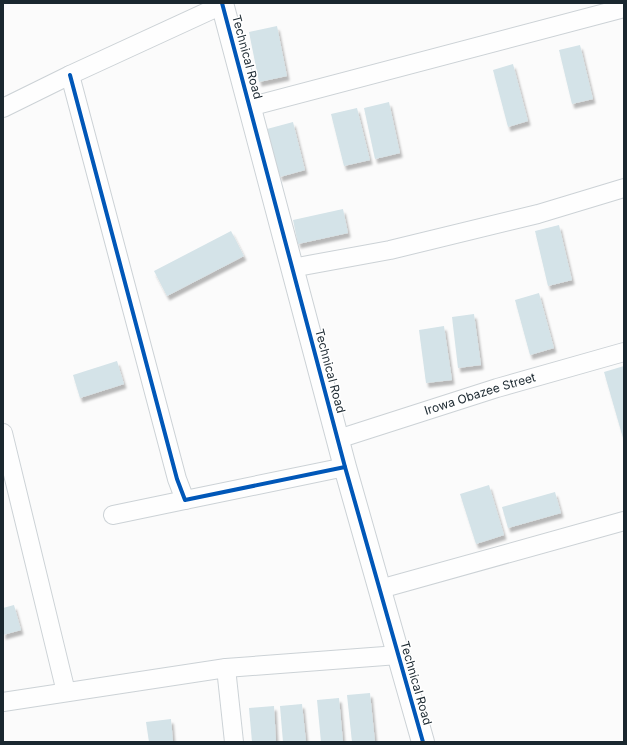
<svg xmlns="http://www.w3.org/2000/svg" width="627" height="745" font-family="Inter,sans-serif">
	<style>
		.building { fill: #d4e3e8; filter: url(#shadow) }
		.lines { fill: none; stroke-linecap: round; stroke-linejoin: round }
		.minor-casing { stroke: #ccd2d6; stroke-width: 20 }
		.tertiary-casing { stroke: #ccd2d6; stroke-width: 24 }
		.minor { stroke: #fefefe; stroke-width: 18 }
		.tertiary { stroke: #fefefe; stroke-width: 22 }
		.cycleway-casing { stroke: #fff; stroke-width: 6 }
		.cycleway { stroke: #0057b8; stroke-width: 4 }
		.labels { text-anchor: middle; stroke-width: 3; stroke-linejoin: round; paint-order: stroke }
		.street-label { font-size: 12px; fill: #1a272f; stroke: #fff }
	</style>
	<defs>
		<filter id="shadow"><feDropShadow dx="2.5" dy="4.5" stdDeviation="1" flood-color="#0004"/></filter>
	</defs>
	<rect width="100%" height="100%" fill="#fbfbfb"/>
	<g class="building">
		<path d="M277,26L287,76L259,82L249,32Z"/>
		<path d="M580,45L593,99L572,104L559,50Z"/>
		<path d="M513,64L528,121L508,127L493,70Z"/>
		<path d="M389,102L400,153L375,159L364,108Z"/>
		<path d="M357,108L370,160L344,166L331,114Z"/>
		<path d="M293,122L305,170L280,177L267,129Z"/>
		<path d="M343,209L348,233L298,244L293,220Z"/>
		<path d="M559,225L572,280L548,286L535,231Z"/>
		<path d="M231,231L244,256L167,296L154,271Z"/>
		<path d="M539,293L554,348L530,355L515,300Z"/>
		<path d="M474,314L481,365L458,368L452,317Z"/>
		<path d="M444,326L452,380L426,383L419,330Z"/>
		<path d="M117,361L124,384L80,398L73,375Z"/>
		<path d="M624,366V438H623L604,372Z"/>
		<path d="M489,485L504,535L476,544L460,494Z"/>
		<path d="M555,492L561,513L508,528L502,507Z"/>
		<path d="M14,605L21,630L3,635V608Z"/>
		<path d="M370,693L375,742H352L347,695Z"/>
		<path d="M339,698L343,742H321L317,700Z"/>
		<path d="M302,704L306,742H283L280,706Z"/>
		<path d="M274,706L276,742H252L249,708Z"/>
		<path d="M171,719L173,742H149L146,722Z"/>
	</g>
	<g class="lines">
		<defs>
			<g id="minor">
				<path d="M70,75L177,479L185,500L345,467"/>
				<path d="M249,107L624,8"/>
				<path d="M3,108L70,75L222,5"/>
				<path d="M292,268L390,250L538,214L624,188"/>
				<path d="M3,433L66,692"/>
				<path id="s1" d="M338,439L497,388L624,352"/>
				<path d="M113,515L185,500"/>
				<path d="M380,589L624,521"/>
				<path d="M226,668L234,742"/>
				<path d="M3,702L226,668L398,655"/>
			</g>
			<path id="tertiary" d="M222,3L345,467L423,742"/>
		</defs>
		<use href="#minor" class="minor-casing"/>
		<use href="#tertiary" class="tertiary-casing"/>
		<use href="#minor" class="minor"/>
		<use href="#tertiary" class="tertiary"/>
		<defs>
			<g id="cycleway">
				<path d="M222,3L345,467L423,742"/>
				<path d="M70,75L177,479L185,500L345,467"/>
			</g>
		</defs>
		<use href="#cycleway" class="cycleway-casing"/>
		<use href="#cycleway" class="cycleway"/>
	</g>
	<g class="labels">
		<g class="street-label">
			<text transform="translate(247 57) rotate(75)" y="4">Technical Road</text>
			<text transform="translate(330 371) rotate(75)" y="4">Technical Road</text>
			<text dy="4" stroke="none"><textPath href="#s1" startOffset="149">Irowa Obazee Street</textPath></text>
			<text transform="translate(416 683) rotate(74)" y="4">Technical Road</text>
		</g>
	</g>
	<rect width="627" height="745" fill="none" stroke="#1a272f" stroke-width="8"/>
</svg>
